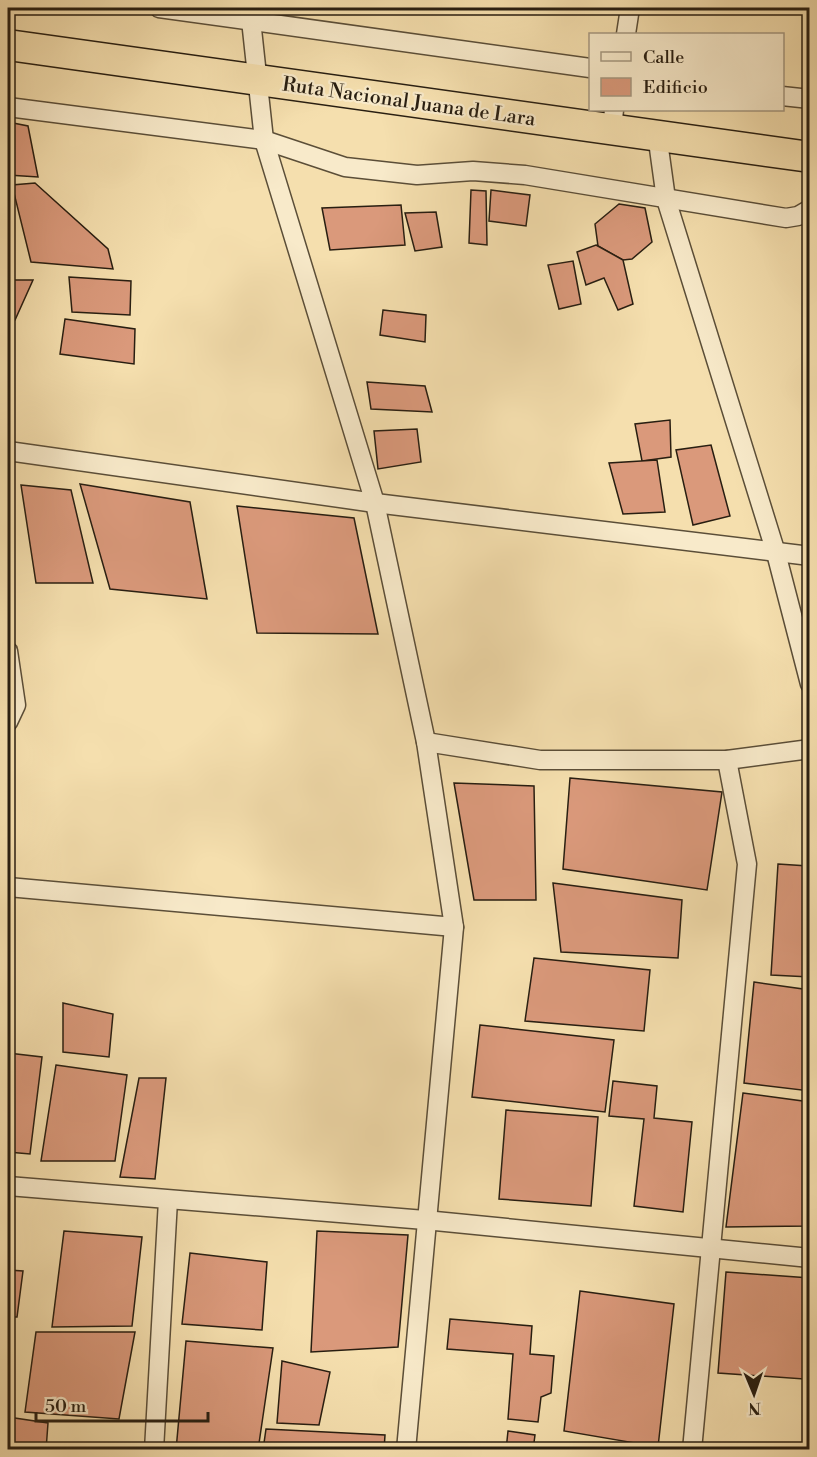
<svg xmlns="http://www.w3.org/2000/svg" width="817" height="1457" font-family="'Libre Bodoni',serif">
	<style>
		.building { fill: #da997b; stroke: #281e11; stroke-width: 1.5 }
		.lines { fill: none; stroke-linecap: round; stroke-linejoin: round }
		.minor-casing { stroke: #5b4e38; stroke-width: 21 }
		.trunk-casing { stroke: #281e11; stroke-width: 33 }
		.minor { stroke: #f8eaca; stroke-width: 18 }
		.trunk { stroke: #f5dfae; stroke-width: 30 }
		.labels { text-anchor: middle; stroke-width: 4.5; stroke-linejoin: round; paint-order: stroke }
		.street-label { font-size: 20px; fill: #281e11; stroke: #f8eaca }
	</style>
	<rect width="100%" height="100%" fill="#f5dfae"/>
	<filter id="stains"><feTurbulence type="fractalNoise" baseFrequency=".00333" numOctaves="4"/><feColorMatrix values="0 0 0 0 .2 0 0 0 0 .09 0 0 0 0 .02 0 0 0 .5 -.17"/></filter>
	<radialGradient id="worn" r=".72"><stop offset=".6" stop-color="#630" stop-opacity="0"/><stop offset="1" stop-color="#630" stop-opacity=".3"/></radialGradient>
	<g class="building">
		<path d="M8,122L28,126L38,177L8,175Z"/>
		<path d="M35,183L108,249L113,269L31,262L12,185Z"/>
		<path d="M471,190L486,191L487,245L469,243Z"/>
		<path d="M491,190L530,195L526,226L489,221Z"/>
		<path d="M619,204L645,208L652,242L632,259L623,260L598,246L595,224Z"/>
		<path d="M401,205L405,245L330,250L322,208Z"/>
		<path d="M436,212L442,247L415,251L405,213Z"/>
		<path d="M596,245L623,260L633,304L618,310L604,278L586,285L577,252Z"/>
		<path d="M573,261L581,304L559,309L548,265Z"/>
		<path d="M69,277L131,281L130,315L72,312Z"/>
		<path d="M8,280H33L15,320L8,321Z"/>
		<path d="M383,310L426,315L425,342L380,335Z"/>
		<path d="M65,319L135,329L134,364L60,354Z"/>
		<path d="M367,382L425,386L432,412L371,409Z"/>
		<path d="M670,420L671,457L642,461L635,424Z"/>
		<path d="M417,429L421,462L378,469L374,431Z"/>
		<path d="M711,445L730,516L693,525L676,450Z"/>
		<path d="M657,460L665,512L623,514L609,463Z"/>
		<path d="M80,484L190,502L207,599L110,589Z"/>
		<path d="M21,485L71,490L93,583H36Z"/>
		<path d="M237,506L354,518L378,634L257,633Z"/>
		<path d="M570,778L722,792L707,890L563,869Z"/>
		<path d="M454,783L534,786L536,900H474Z"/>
		<path d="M778,864L808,866L806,906L810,907V977L771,975Z"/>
		<path d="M553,883L682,900L678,958L561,952Z"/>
		<path d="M534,958L650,970L644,1031L525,1021Z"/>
		<path d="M754,982L810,990V1091L744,1083Z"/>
		<path d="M63,1003L113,1014L109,1057L63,1052Z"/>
		<path d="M480,1025L614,1040L605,1112L472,1097Z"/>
		<path d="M8,1053L42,1057L30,1154L8,1152Z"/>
		<path d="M56,1065L127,1075L115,1161H41Z"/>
		<path d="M139,1078H166L155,1179L120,1177Z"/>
		<path d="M613,1081L657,1086L654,1118L692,1122L683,1212L634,1206L644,1119L609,1116Z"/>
		<path d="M743,1093L810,1102V1226L726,1227Z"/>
		<path d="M506,1110L598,1117L591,1206L499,1199Z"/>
		<path d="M64,1231L142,1237L132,1326L52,1327Z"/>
		<path d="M317,1231L408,1235L398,1347L311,1352Z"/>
		<path d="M190,1253L267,1262L262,1330L182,1324Z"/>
		<path d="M8,1270L23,1271L17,1317H8Z"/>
		<path d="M726,1272L810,1278L804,1379L718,1373Z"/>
		<path d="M580,1291L674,1304L658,1447L564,1431Z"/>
		<path d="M450,1319L532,1326L530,1354L554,1356L551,1393L541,1397L538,1422L508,1419L513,1354L447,1349Z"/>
		<path d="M36,1332H135L119,1419L25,1412Z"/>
		<path d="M186,1341L273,1348L258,1450H176Z"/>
		<path d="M282,1361L330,1372L319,1425L277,1423Z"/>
		<path d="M8,1417L48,1423L46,1450H8Z"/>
		<path d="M266,1429L385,1435L384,1450H263Z"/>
		<path d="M508,1431L535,1435L533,1450H506Z"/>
	</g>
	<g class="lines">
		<defs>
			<g id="minor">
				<path d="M159,8L590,68"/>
				<path d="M252,8L251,20L264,140L375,503L426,742L454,927L406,1450"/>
				<path d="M626,34L630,8"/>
				<path d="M782,96L810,99"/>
				<path d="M8,107L264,140L345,167L417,175L473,171L525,175L786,218L798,216L810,209"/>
				<path d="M612,128L614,110"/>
				<path d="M657,134L666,199L776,553L810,684"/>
				<path d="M8,451L375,503L810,556"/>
				<path d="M8,651L16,705L8,722"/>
				<path d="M426,742L540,760H727L810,749"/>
				<path d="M8,887L454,927"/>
				<path d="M8,1186L425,1220L810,1258"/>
				<path d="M154,1450L168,1200"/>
				<path d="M692,1450L747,864L727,760"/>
			</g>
			<path id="trunk" d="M8,45L810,157"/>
		</defs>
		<use href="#minor" class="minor-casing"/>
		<use href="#trunk" class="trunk-casing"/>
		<use href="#minor" class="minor"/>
		<use href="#trunk" class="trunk"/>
	</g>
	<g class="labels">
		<g class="street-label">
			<text transform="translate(409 101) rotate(8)" y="7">Ruta Nacional Juana de Lara</text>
		</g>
	</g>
	<rect width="817" height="1457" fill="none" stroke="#f5dfae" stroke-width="30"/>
	<rect x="9" y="9" width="799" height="1439" fill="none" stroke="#281e11" stroke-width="3"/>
	<rect x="15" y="15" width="787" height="1427" fill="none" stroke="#281e11" stroke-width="1.5"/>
	<rect x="589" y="33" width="195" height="78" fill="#f8eaca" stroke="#a59880" stroke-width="1.5"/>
	<rect x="601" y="52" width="30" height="9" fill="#f8eaca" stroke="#a59880" stroke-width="1.5"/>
	<text x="643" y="63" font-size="18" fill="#281e11">Calle</text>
	<rect x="601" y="78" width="30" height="18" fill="#da997b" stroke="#a59880" stroke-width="1.5"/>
	<text x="643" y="93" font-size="18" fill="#281e11">Edificio</text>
	<g transform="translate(754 1394) rotate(178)" stroke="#f8eaca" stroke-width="4.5" paint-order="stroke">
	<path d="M0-4.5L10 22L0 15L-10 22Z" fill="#281e11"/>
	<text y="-9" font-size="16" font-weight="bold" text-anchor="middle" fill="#281e11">N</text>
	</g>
	<path d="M36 1412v9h172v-9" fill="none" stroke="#281e11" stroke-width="3"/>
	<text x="45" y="1412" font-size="18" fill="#281e11" stroke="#f8eaca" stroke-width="4.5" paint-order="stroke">50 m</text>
	<rect width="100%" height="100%" filter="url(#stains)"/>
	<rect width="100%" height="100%" fill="url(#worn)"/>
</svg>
